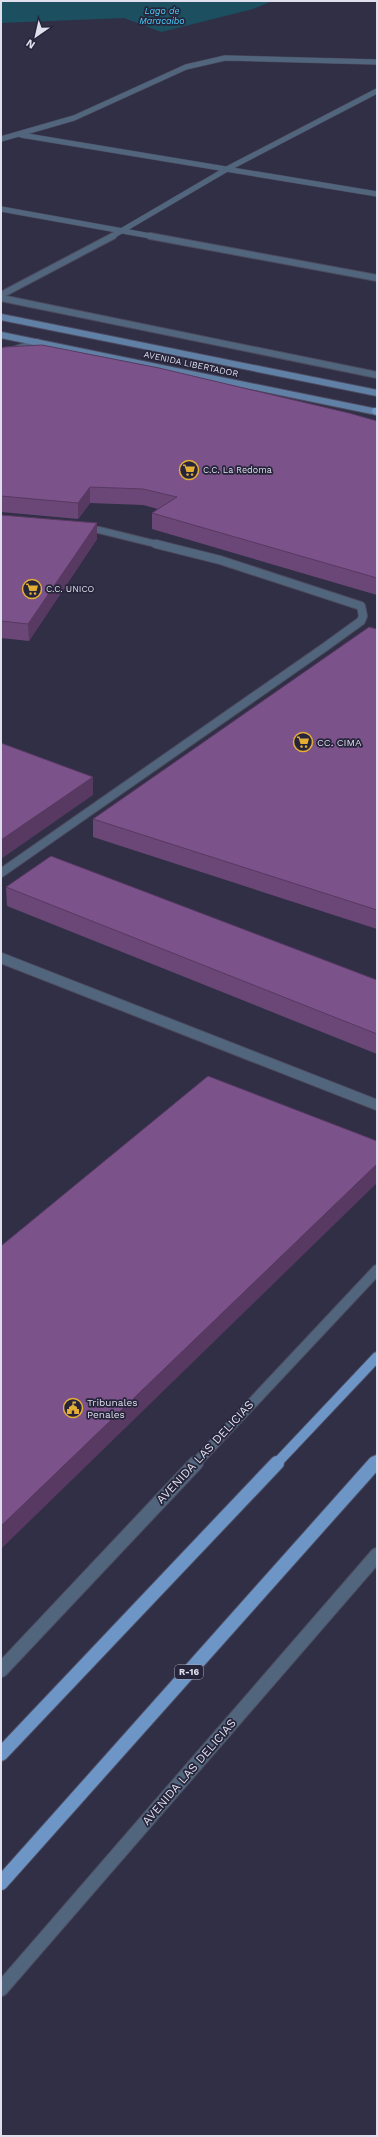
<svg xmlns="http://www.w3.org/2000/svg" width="378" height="2137" font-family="'Work Sans',sans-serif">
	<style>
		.water { fill: #1c4f5f }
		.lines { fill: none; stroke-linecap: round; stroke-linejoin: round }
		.minor-far4-casing { stroke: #4c4b60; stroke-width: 6 }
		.minor-far3-casing { stroke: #4c4b60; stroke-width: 8 }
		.minor-far2-casing { stroke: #4c4b60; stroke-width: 10 }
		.minor-far1-casing { stroke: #4c4b60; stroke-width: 12 }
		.minor-casing { stroke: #4c4b60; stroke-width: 16 }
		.secondary-casing { stroke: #4c4b60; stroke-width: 8 }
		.primary-far2-casing { stroke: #4c4b60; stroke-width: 8 }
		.primary-far1-casing { stroke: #4c4b60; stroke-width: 12 }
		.primary-casing { stroke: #4c4b60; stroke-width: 16 }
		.minor-far4 { stroke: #51657c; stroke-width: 5 }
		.minor-far3 { stroke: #51657c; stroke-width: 6 }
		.minor-far2 { stroke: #51657c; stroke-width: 8 }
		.minor-far1 { stroke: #51657c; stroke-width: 10 }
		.minor { stroke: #51657c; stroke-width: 14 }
		.secondary { stroke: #6180a6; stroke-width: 6 }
		.primary-far2 { stroke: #6d95c6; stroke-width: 6 }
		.primary-far1 { stroke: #6d95c6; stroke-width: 10 }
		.primary { stroke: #6d95c6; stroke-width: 14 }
		.wall { fill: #6b4778 }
		.shaded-wall { fill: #573961 }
		.building { fill: #7c528b; stroke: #573961 }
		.labels { text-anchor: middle; stroke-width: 3.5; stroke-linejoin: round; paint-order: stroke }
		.far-water-label { font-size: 9px; font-style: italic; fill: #47d2fc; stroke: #26253b }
		.far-street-label { font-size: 9px; fill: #dfdfed; stroke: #26253b }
		.far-poi-label { font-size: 9px; fill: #dfdfed; stroke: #26253b; text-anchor: start }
		.shield { fill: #26253b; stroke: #a8a7b8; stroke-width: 1 }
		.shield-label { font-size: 9px; font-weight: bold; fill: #dfdfed }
		.poi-label { font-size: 10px; fill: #dfdfed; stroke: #26253b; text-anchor: start }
		.near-street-label { font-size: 12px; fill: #dfdfed; stroke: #26253b }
	</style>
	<rect width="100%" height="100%" fill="#302f45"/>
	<path class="water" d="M1,1H273L253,9L161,32L124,18L1,23Z"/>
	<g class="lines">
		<defs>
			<g id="minor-far4">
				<path d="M21,135L377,194"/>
				<path d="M1,139L74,118L186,67L225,58L377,62"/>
				<path d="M1,209L156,237"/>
				<path d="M111,237L227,169L377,91"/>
			</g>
			<g id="minor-far3">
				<path d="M150,236L377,278"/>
				<path d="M1,295L113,236"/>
				<path d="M1,298L377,375"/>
				<path d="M1,354L37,342"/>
				<path d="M85,529L99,530L160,545"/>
			</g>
			<path id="minor-far2" d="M1,873L325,647L361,621L363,616L361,606L220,560L156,544"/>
			<g id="minor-far1">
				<path d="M1,958L377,1105"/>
				<path d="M195,1464L377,1270"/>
			</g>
			<g id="minor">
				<path d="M1,1670L196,1463"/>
				<path d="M1,1989L377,1555"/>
			</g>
			<g id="secondary">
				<path d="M1,317L377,393"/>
				<path d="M1,335L377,412"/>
			</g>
			<path id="primary-far2" d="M375,411L377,412"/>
			<g id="primary-far1">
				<path d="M276,1464L377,1357"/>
				<path d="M374,1464L377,1460"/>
			</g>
			<g id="primary">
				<path d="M1,1754L277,1463"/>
				<path d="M1,1883L375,1463"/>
			</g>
		</defs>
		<use href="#minor-far4" class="minor-far4-casing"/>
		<use href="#minor-far3" class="minor-far3-casing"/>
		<use href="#minor-far2" class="minor-far2-casing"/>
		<use href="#minor-far1" class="minor-far1-casing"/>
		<use href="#minor" class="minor-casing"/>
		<use href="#secondary" class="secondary-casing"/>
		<use href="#primary-far2" class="primary-far2-casing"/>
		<use href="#primary-far1" class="primary-far1-casing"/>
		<use href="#primary" class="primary-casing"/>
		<use href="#minor-far4" class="minor-far4"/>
		<use href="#minor-far3" class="minor-far3"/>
		<use href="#minor-far2" class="minor-far2"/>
		<use href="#minor-far1" class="minor-far1"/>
		<use href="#minor" class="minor"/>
		<use href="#secondary" class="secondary"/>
		<use href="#primary-far2" class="primary-far2"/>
		<use href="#primary-far1" class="primary-far1"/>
		<use href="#primary" class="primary"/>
	</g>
	<g class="wall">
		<path d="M1,348L377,421V595L152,529V513L158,509L143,505L90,503L78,519L1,512Z"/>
		<path d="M1,515L97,539L29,641L1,638Z"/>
		<path d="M377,629V929L93,837V819Z"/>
		<path d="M6,887L377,980V1054L7,906Z"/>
	</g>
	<g class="shaded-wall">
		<path d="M90,487V503L78,519V503Z"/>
		<path d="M97,523V539L29,641L28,624Z"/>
		<path d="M93,777V795L1,859V840Z"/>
		<path d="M377,1164V1183L1,1549V1526Z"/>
	</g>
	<g class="building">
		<path d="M42,345L159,368L349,413L377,421V578L152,513L177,497L143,489L90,487L78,503L1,496V348L5,347Z"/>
		<path d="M1,515L97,523L28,624L1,621Z"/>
		<path d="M369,627L377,629V910L93,819Z"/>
		<path d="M1,743L93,777L1,840Z"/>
		<path d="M51,856L377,980V1034L6,887Z"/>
		<path d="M208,1076L377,1141V1164L1,1526V1246Z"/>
	</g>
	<defs>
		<symbol id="supermarket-ring" viewBox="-11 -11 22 22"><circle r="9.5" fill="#26253b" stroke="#e4ae35" stroke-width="1.5"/><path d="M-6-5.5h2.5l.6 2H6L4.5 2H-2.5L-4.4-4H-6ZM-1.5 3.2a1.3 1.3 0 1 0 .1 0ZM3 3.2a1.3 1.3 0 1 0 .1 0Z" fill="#e4ae35"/></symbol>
		<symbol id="civic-ring" viewBox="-11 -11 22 22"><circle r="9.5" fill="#26253b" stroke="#e4ae35" stroke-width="1.5"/><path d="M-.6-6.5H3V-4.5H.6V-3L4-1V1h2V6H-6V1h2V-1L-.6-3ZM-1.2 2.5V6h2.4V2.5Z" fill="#e4ae35"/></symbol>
	</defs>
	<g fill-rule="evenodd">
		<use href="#supermarket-ring" x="178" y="459" width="22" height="22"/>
		<use href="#supermarket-ring" x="21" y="578" width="22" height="22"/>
		<use href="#supermarket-ring" x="292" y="731" width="22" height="22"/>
		<use href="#civic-ring" x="62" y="1397" width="22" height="22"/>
	</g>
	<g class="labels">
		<g class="far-water-label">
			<text x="162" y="14">Lago de<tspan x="162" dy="10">Maracaibo</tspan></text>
		</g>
		<g class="far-street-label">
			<text transform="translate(191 364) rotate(12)" y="3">AVENIDA LIBERTADOR</text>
		</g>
		<g class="far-poi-label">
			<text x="203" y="473">C.C. La Redoma</text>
			<text x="46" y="592">C.C. UNICO</text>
		</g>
		<rect class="shield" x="175" y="1665" width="28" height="14" rx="3"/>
		<g class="shield-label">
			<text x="189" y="1675">R-16</text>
		</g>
		<g class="poi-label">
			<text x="317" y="746">CC. CIMA</text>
			<text x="87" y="1406">Tribunales<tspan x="87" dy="12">Penales</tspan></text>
		</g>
		<g class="near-street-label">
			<text transform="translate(205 1452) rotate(-47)" y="4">AVENIDA LAS DELICIAS</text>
			<text transform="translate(189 1772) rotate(-49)" y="4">AVENIDA LAS DELICIAS</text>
		</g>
	</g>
	<rect width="378" height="2137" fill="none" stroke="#dfdfed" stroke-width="4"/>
	<g transform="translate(36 36) rotate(214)" stroke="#26253b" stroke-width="3" paint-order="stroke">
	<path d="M0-3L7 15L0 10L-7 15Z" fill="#dfdfed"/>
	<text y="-6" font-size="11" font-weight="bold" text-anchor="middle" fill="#dfdfed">N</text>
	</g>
</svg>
